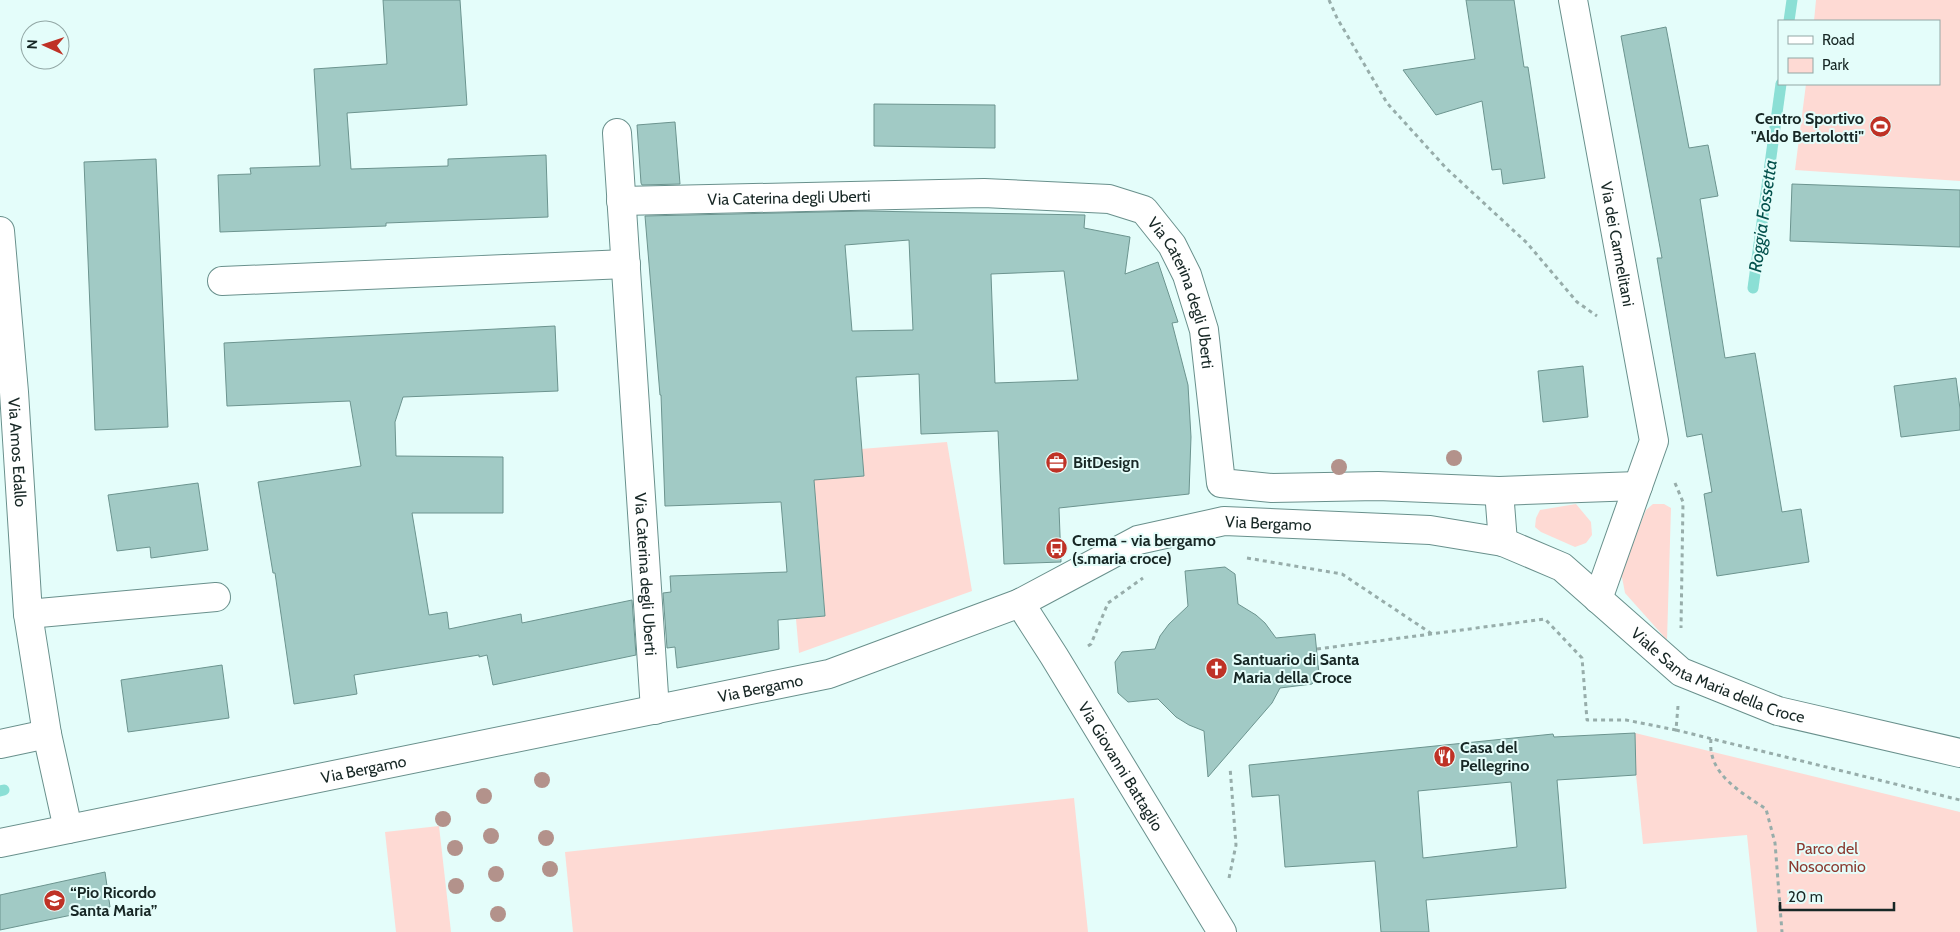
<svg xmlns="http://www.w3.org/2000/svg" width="1960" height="932" font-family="Cabin,sans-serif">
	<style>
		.green { fill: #fedad4 }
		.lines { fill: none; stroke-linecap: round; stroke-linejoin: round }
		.stream { stroke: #8bdfd5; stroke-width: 11 }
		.building { fill: #a1cac5; stroke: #6c948f; fill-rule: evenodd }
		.minor-casing { stroke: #69908c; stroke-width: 30 }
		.secondary-casing { stroke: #69908c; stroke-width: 30 }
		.path { stroke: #97adaa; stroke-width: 3; stroke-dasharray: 4 4; stroke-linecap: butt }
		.minor { stroke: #fff; stroke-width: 28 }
		.secondary { stroke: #fff; stroke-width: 28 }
		.tree { fill: #b3928b }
		.labels { text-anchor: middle; stroke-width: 4; stroke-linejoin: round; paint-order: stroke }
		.poi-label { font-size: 16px; font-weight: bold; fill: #172725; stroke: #e4fdfa; text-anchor: start }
		.street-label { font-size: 16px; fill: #172725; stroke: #e4fdfa }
		.park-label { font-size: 16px; fill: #8b3a30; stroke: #e4fdfa }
		.water-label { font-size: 18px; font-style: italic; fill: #04524d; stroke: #e4fdfa }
	</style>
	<rect width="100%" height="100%" fill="#e4fdfa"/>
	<g class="green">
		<path d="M1816,0H1960V181L1795,170L1806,84H1939V21H1814Z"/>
		<path d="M947,442L972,591L799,653L796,619L825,616L818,525L791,482L861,449Z"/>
		<path d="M1576,504L1591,522L1592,535L1586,543L1575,547L1541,532L1535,527L1536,518L1540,510Z"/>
		<path d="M1653,504H1664L1671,508L1667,640L1625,593L1621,572L1646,510Z"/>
		<path d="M1635,733L1960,812V932H1757L1747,835L1643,844L1636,775Z"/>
		<path d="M1074,798L1088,932H573L565,852Z"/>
		<path d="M439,826L451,932H396L385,832Z"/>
	</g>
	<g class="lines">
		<g class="stream">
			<path d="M1789,21L1792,0"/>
			<path d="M1753,288L1781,84"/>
			<path d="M0,791L4,790"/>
		</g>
	</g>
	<g class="building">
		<path d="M383,0H460L467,105L347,113L351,169L448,166V159L546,155L548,217L386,223V226L220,232L218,175L251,174L250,168L320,166L314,69L387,64Z"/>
		<path d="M1466,0H1514L1524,67H1528L1545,178L1503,184L1501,169L1492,170L1482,101L1436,115L1403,70L1475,59Z"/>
		<path d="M1666,27L1689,148L1708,145L1718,196L1700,199L1725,358L1755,353L1782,512L1801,509L1809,562L1717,576L1704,494L1712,492L1702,434L1687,437L1657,258H1662L1621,36Z"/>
		<path d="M874,104L995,105V148L874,146Z"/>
		<path d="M675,122L680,184L642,185L641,183L637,125Z"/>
		<path d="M156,159L168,427L95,430L84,162Z"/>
		<path d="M1792,184L1960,190V247L1790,241Z"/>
		<path d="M865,211L1085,215L1084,228L1130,237L1125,274L1158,262L1178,322L1172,323L1188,385L1191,437L1189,494L1059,508L1061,562L1004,564L998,431L921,434L919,374L856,377L864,476L814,480L825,616L778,620L779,649L677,668L675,647L667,648L663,593L671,592L670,576L787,572L781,502L665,506L661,395H660L645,216ZM909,240L913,330L852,331L845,245ZM1064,271L1078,380L995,383L991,274Z"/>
		<path d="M555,326L558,391L403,397L395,422L396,456L503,457V513H412L429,615L447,612L449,629L521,614L522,623L632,600L636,655L493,685L487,655L479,657V655L354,675L357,694L294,704L275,573H273L258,482L361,466L350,401L227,406L224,343Z"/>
		<path d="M1583,366L1588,417L1543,422L1538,371Z"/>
		<path d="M1956,378L1960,409V430L1901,437L1894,386Z"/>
		<path d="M198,483L208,550L151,558L150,547L117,551L108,495Z"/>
		<path d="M1225,567L1235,574L1238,604L1256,615L1265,623L1276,638L1315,634L1319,674L1312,684L1280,688L1272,703L1208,777L1204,731L1189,725L1176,717L1158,699L1128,702L1118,693L1115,662L1122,652L1155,649L1160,636L1169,624L1188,606L1185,571Z"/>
		<path d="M222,665L229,718L128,732L121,680Z"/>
		<path d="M1635,733L1636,775L1557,780L1566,888L1426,900L1429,932H1381L1375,861L1285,867L1279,795L1252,797L1249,765L1553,734L1554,737ZM1511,782L1517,847L1423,858L1418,791Z"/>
		<path d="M105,872L110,907L0,930V895Z"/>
	</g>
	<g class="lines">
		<defs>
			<g id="minor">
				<path id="s1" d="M1573,0L1654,441L1598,599"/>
				<path id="s2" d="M617,133L655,710"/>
				<path id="s3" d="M621,201L984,193L1109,199L1144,210L1172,245L1187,275L1204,330L1221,483L1272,488L1378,486L1499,491L1638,486"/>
				<path id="s4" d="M0,231L14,392L28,614L47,734L68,829"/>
				<path d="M222,281L626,264"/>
				<path d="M1499,491L1503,542"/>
				<path id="s5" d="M1020,603L1054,656L1222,932"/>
				<path d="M28,614L216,597"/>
				<path d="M0,744L47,734"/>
			</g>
			<g id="secondary">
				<path id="s6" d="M0,843L829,674L1020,603L1138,540L1224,521L1430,530L1503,542L1562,567L1681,672L1778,711L1960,753"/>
			</g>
		</defs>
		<use href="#minor" class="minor-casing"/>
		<use href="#secondary" class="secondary-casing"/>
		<g class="path">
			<path d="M1329,0L1337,18L1387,103L1446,168L1527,243L1577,302L1597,316"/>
			<path d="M1675,483L1683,502L1681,628"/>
			<path d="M1247,558L1342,574L1432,634"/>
			<path d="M1088,646L1091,644L1108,603L1143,578"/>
			<path d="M1317,649L1545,619L1582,658L1587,720H1626L1676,730"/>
			<path d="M1678,706L1676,730L1960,800"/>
			<path d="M1711,739C1707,774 1741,792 1766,809L1775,843L1782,932"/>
			<path d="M1229,878L1236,845L1230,767"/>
		</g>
		<use href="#minor" class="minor"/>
		<use href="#secondary" class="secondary"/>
	</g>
	<g class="tree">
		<circle cx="1454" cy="458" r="8"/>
		<circle cx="1339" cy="467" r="8"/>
		<circle cx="542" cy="780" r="8"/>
		<circle cx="484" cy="796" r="8"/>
		<circle cx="443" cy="819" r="8"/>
		<circle cx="491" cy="836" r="8"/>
		<circle cx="546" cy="838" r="8"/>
		<circle cx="455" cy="848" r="8"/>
		<circle cx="550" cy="869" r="8"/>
		<circle cx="496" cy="874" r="8"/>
		<circle cx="456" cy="886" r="8"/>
		<circle cx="498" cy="914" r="8"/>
	</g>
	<defs>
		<symbol id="stadium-disc" viewBox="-11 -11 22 22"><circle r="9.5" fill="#bf3226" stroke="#e4fdfa"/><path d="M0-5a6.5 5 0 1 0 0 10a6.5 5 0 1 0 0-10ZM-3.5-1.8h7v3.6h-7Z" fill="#fff"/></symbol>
		<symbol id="office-disc" viewBox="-11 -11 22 22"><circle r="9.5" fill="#bf3226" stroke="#e4fdfa"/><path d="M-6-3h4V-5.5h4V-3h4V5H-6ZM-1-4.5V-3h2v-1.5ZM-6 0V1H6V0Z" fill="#fff"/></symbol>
		<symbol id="bus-disc" viewBox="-11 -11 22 22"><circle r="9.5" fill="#bf3226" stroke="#e4fdfa"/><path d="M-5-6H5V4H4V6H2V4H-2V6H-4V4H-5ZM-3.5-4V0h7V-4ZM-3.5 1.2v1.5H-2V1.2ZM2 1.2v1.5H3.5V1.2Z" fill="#fff"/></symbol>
		<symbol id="church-disc" viewBox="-11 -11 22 22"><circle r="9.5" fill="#bf3226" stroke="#e4fdfa"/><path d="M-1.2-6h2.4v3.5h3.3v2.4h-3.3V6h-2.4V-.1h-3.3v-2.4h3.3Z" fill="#fff"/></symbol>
		<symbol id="restaurant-disc" viewBox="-11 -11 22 22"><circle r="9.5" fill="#bf3226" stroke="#e4fdfa"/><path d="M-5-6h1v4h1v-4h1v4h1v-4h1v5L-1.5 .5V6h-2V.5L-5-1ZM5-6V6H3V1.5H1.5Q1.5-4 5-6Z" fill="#fff"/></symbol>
		<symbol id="school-disc" viewBox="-11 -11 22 22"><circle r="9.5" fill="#bf3226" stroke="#e4fdfa"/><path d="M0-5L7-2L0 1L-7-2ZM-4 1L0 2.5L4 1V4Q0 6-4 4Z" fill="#fff"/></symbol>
	</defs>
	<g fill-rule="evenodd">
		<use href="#stadium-disc" x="1868" y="114" width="25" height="25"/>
		<use href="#office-disc" x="1044" y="450" width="25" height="25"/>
		<use href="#bus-disc" x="1044" y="536" width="25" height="25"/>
		<use href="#church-disc" x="1204" y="656" width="25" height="25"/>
		<use href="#restaurant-disc" x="1432" y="744" width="25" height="25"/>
		<use href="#school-disc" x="42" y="888" width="25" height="25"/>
	</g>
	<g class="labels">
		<g class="poi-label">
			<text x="1864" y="124" text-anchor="end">Centro Sportivo<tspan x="1864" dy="18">"Aldo Bertolotti"</tspan></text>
			<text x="1073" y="468">BitDesign</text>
			<text x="1072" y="546">Crema - via bergamo<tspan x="1072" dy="18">(s.maria croce)</tspan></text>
			<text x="1233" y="665">Santuario di Santa<tspan x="1233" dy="18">Maria della Croce</tspan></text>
			<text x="1460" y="753">Casa del<tspan x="1460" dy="18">Pellegrino</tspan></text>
			<text x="70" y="898">“Pio Ricordo<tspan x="70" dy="18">Santa Maria”</tspan></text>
		</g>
		<g class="street-label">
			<text dy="6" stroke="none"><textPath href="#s3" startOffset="168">Via Caterina degli Uberti</textPath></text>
			<text dy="6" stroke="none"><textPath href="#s1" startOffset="248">Via dei Carmelitani</textPath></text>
			<text dy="6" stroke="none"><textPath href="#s3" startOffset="618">Via Caterina degli Uberti</textPath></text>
			<text dy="6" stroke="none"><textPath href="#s4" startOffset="222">Via Amos Edallo</textPath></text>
			<text dy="6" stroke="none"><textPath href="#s6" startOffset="1316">Via Bergamo</textPath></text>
			<text dy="6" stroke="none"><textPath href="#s2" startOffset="442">Via Caterina degli Uberti</textPath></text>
			<text dy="6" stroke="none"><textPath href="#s6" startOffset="1809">Viale Santa Maria della Croce</textPath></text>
			<text dy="6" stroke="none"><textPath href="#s6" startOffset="776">Via Bergamo</textPath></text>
			<text dy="6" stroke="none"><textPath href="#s5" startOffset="192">Via Giovanni Battaglio</textPath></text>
			<text dy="6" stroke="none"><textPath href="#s6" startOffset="371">Via Bergamo</textPath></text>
		</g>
		<g class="park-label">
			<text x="1827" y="854">Parco del<tspan x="1827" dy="18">Nosocomio</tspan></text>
		</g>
		<g class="water-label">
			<text transform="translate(1763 216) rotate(-82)" y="6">Roggia Fossetta</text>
		</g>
	</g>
	<rect x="1778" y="20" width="162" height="65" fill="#e4fdfa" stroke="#92a7a5"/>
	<rect x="1788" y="36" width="25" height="8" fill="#ffffff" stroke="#92a7a5"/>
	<text x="1822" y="45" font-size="15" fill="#172725">Road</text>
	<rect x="1788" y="58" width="25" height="15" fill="#fedad4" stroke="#92a7a5"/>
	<text x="1822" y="70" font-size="15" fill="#172725">Park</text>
	<g transform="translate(45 45) rotate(273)"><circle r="24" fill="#e4fdfa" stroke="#92a7a5"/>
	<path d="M0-4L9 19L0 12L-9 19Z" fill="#bf3226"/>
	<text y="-8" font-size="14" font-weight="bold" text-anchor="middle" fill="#172725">N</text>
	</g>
	<path d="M1780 902v8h114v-8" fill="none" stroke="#172725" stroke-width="2.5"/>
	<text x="1788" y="902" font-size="15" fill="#172725" stroke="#e4fdfa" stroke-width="4" paint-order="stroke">20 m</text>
</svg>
